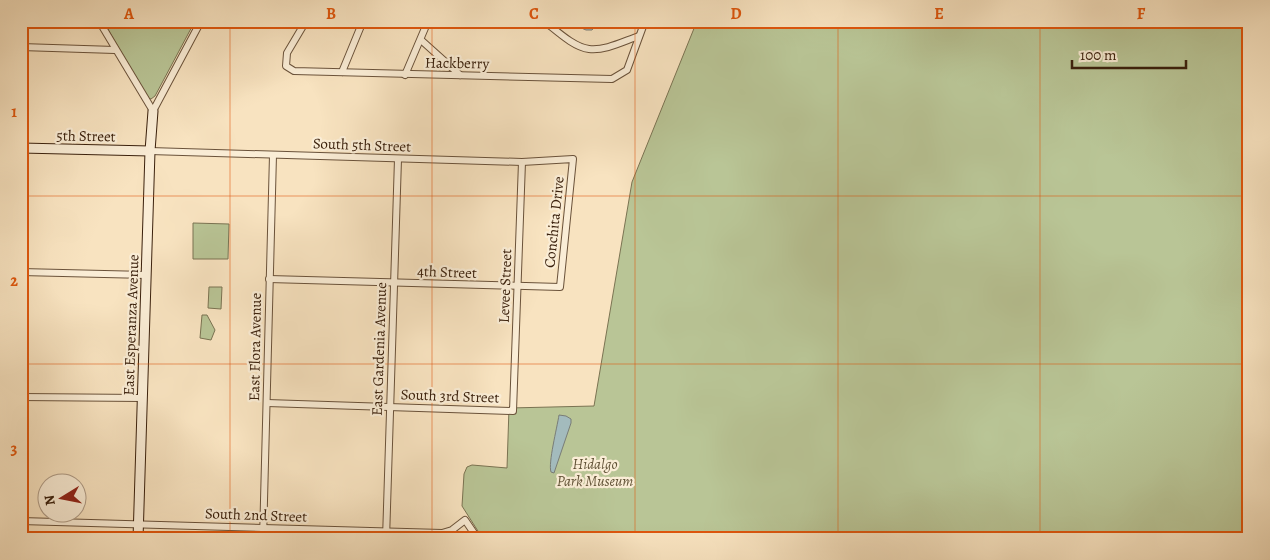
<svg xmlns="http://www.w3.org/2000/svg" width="1270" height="560" font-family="Alegreya,serif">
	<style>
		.green { fill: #b9c596; stroke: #7a7352 }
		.water { fill: #a3bbbd; stroke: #797d77 }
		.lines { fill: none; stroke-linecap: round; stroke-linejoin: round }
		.street-casing { stroke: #6a523a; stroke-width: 8 }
		.secondary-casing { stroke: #3b210d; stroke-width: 11 }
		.street { stroke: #faedd6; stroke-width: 6 }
		.secondary { stroke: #faedd6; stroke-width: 9 }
		.grid { fill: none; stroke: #df560c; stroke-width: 1; stroke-opacity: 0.55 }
		.labels { text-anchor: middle; stroke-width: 4.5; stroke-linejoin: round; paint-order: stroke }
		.street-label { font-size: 15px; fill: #3b210d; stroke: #faedd6 }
		.park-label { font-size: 15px; font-style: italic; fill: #615236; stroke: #faedd6 }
		.neatline { fill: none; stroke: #df560c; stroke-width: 2 }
		.grid-label { font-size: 16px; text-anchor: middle; font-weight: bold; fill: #df560c }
	</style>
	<rect width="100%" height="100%" fill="#f8e3c0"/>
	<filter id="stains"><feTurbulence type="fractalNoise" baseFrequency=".004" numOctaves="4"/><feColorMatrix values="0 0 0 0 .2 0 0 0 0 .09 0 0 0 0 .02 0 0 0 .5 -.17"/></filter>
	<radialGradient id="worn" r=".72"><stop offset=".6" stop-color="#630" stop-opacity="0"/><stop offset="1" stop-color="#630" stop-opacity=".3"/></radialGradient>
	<g class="green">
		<path d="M103,21H195L155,96L151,99L148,98Z"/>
		<path d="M697,21H1249V539H483L462,506L464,474L467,467L472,465L507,468L509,408L594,406L632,182Z"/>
		<path d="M193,223L229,224L228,259H193Z"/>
		<path d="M209,287H222L221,309L208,308Z"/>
		<path d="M202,315H207L215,330L211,340L200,338Z"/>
	</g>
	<g class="water">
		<path d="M565,21H600L592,30H586Z"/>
		<path d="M559,415L566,416L571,419V423L554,473L551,472C548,463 557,428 559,415Z"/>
	</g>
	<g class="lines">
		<defs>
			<g id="street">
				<path d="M99,21L153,111"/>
				<path d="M306,21L287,53L286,66L294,71L612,79L627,70L645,21"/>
				<path d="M544,21C556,30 573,47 589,49C605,51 624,41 639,36"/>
				<path d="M421,40L460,75"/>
				<path d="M21,47L115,50"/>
				<path d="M342,72L363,21"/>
				<path d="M405,75L428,21"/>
				<path d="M153,111L201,21"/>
				<path d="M150,151L522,162L573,159L560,287L269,279"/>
				<path d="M21,252L25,148"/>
				<path d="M21,272L146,275"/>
				<path d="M21,397L142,398"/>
				<path d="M267,403L513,411L522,162"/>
				<path d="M21,521L442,533L452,530L465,520L478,539"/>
				<path d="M263,539L273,155"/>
				<path d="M386,539L398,159"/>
			</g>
			<g id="secondary">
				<path d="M21,148L150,151"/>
				<path d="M138,539L150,151L153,111"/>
			</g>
		</defs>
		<use href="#street" class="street-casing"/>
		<use href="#secondary" class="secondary-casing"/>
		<use href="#street" class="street"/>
		<use href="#secondary" class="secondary"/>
	</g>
	<path class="grid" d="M230,21V539M432,21V539M635,21V539M838,21V539M1040,21V539M21,196H1249M21,364H1249"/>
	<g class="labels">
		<g class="street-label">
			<text transform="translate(457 63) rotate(1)" y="5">Hackberry</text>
			<text transform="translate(86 136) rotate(1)" y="5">5th Street</text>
			<text transform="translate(362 145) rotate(2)" y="5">South 5th Street</text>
			<text transform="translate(554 222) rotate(-84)" y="5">Conchita Drive</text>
			<text transform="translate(447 272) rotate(2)" y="5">4th Street</text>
			<text transform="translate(505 286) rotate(-88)" y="5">Levee Street</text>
			<text transform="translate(131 325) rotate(-88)" y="5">East Esperanza Avenue</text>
			<text transform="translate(255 347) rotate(-89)" y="5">East Flora Avenue</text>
			<text transform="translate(379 349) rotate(-88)" y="5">East Gardenia Avenue</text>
			<text transform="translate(450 396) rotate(2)" y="5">South 3rd Street</text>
			<text transform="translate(256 515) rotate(2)" y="5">South 2nd Street</text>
		</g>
		<g class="park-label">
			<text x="595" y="469">Hidalgo<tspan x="595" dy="17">Park Museum</tspan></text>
		</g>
	</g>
	<rect width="1270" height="560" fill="none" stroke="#f8e3c0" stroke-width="55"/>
	<g transform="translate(62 498) rotate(260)"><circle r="24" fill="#faedd6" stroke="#ae9b86"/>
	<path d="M0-4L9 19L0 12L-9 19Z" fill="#8f2418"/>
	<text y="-8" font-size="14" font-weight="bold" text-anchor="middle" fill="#3b210d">N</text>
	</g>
	<path d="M1072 60v8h114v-8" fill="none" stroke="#3b210d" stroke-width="2.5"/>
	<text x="1080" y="60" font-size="15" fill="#3b210d" stroke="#faedd6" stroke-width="4" paint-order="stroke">100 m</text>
	<rect x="28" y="28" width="1214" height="504" class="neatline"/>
	<g class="grid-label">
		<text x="129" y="19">A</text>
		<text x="331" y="19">B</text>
		<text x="534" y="19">C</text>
		<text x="736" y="19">D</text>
		<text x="939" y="19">E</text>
		<text x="1141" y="19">F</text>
		<text x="14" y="117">1</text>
		<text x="14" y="286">2</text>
		<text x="14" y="454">3</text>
	</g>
	<rect width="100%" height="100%" filter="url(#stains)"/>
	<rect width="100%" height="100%" fill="url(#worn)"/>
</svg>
